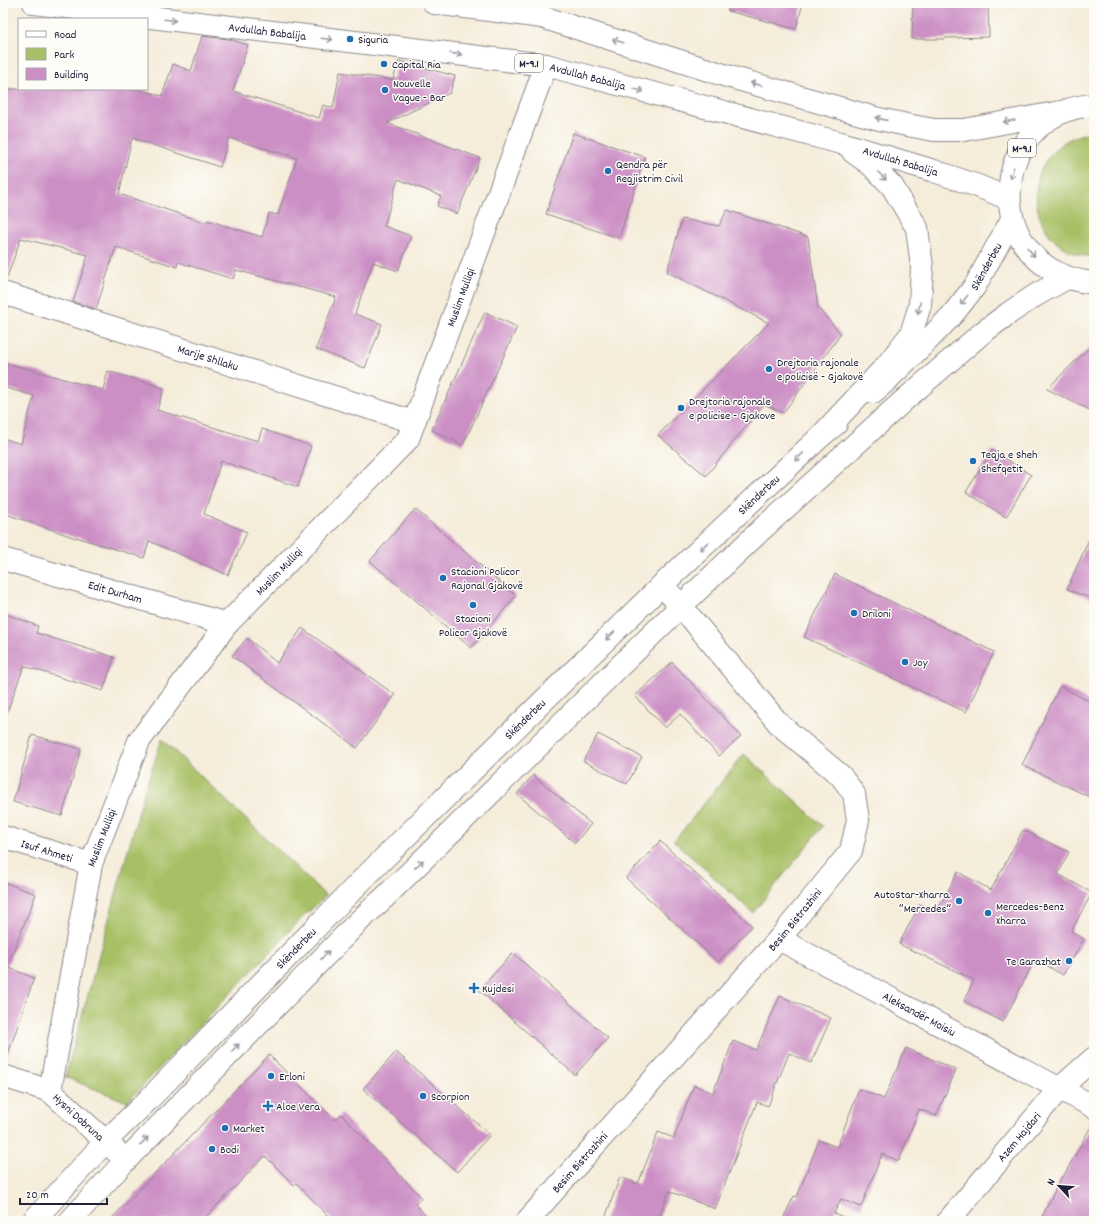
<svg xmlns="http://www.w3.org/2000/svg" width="1097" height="1224" font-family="Dekko,sans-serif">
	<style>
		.green { fill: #a8c065; stroke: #657150 }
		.building { fill: #cc8fc5; fill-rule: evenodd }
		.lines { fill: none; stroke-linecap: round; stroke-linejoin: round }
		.minor-casing { stroke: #8c878a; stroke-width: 24 }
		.secondary-casing { stroke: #8c878a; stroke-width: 24 }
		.primary-casing { stroke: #8c878a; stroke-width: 24 }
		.minor { stroke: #fff; stroke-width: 22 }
		.secondary { stroke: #fff; stroke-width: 22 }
		.primary { stroke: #fff; stroke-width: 22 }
		.oneway { stroke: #9c9ca7 }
		.poi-dot { fill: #1f6fb2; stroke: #fdfcf7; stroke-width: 1.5 }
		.labels { text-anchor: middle; stroke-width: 3; stroke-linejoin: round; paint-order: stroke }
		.shield { fill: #fdfcf7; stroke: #646373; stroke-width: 1 }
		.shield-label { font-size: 11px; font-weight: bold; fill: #22223b }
		.street-label { font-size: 12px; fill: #22223b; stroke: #fdfcf7 }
		.poi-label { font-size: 12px; fill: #22223b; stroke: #fdfcf7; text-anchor: start }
	</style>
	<rect width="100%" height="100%" fill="#fdfcf7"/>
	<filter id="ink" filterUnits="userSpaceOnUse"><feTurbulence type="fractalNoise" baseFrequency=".025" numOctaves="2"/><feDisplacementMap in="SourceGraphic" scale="8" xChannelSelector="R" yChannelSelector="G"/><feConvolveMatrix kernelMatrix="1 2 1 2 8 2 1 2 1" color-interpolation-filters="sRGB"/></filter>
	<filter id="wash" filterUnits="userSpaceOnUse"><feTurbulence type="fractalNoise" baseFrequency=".012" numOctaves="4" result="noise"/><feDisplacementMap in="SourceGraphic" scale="16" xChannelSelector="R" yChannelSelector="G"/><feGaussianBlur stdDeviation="0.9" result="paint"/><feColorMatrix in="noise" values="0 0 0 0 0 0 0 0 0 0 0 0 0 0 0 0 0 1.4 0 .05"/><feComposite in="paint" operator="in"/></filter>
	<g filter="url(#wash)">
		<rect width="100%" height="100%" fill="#f5ecd9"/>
		<g class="green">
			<path d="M1094,132V257C1019,253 1015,141 1094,132Z"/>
			<path d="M162,739L326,896L304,916L127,1102L65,1077L144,793Z"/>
			<path d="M744,754L823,826L753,913L674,841Z"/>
		</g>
		<g id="blocks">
			<g class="building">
				<path d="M729,3H803L796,29L728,11Z"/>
				<path d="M913,3H988L989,37L945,38V39H912Z"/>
				<path d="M202,36L229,39L248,45L233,91L319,118L323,105L333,108L340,72L393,80L399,61L455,76L450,93L387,123L480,158L457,214L437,206L441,196L398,179L384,226L411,236L398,271L373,262L355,314L382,324L365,368L316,349L336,297L236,270L233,279L178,262L177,267L116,247L96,309L73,302L88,255L21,238L6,280L3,279V89H138L162,96L173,64L191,71ZM132,138L220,167L229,138L297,158L278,215L269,213L262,237L207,220V223L119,194Z"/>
				<path d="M573,133L645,157L619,238L546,214Z"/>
				<path d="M727,210L808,237L818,308L841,334L783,413L764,404L706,476L658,435L769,323L667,272L682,219L719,226Z"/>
				<path d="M485,312L517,327L463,445L432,430Z"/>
				<path d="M1094,343V412L1047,389Z"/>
				<path d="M3,362L103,390L108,371L164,388L157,410L258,441L262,429L311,446L298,487L221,461L204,514L247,532L228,575L149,541L144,558L76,537V538L3,513V438L21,444L34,396L3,387Z"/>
				<path d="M992,450L1031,475L1006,517L966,492Z"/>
				<path d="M415,509L516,596L471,648L370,561Z"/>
				<path d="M1094,528V600L1067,589Z"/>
				<path d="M835,574L994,652L966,712L804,637Z"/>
				<path d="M3,613L38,626L36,633L114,657L103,691L24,666L6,715L3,714Z"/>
				<path d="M302,628L395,695L357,748L232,656L247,638L277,663Z"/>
				<path d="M672,662L741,736L719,756L680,714L665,728L635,696Z"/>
				<path d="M1060,686L1094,704V799L1022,765Z"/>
				<path d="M598,734L642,757L627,784L583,761Z"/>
				<path d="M32,735L81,749L62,816L13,802Z"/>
				<path d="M533,775L591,824L575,843L517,794Z"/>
				<path d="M1023,830L1069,852L1058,874L1092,893L1071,931L1084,939L1063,975L1035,959L1003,1022L964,1001L974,980L899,944L920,904L936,913L958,872L991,890Z"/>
				<path d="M660,841L752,926L718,962L626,878Z"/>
				<path d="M3,882L36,894L7,967L34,978L7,1057L3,1056Z"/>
				<path d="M513,953L608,1038L575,1075L479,990Z"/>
				<path d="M780,996L831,1018L811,1063L789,1053L768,1106L757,1102L715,1209L669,1191L658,1221H604L620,1177L638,1184L658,1132L674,1138L694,1085L713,1093L733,1041L756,1050Z"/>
				<path d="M906,1048L956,1070L936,1116L919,1109L899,1161L882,1154L861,1207L841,1199L834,1213L852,1221H782L794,1196L797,1197L819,1140L837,1147L859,1089L884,1099Z"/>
				<path d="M396,1052L490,1135L457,1172L363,1089Z"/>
				<path d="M269,1055L335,1120L341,1114L422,1198L415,1204L431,1221H333L296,1183L294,1185L265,1156L202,1221H109Z"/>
				<path d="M1094,1121V1221H1040L1062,1176L1063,1177Z"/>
			</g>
		</g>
	</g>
	<g filter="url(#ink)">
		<use href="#blocks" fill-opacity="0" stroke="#8c878a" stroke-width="1"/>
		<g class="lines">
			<defs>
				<g id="minor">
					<path id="s1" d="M3,293L414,422"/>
					<path id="s2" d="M3,559L227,624"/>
					<path id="s3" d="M3,837L91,864"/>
					<path id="s4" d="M779,939L1094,1107"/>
					<path id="s5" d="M3,1076L50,1091L126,1160"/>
					<path id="s6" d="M50,1091L91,864L139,741L227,624L408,439L546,65"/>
					<path id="s7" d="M527,1221L779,939L851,851L858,820L854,794L841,776L780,725L681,606L662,585"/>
					<path id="s8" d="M948,1221L1060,1088L1094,1058"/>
				</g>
				<g id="secondary">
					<path id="s9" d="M873,392L885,382L931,337L953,314L975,286L1012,219"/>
					<path id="s10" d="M33,1221L106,1141L148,1100L363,879L490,753L662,585L821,436L836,424"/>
					<path d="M70,1221L126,1160L358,922L386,896L681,606L761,530L902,402L982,333L1009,313L1036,295L1067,278"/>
				</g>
				<g id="primary">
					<path id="s11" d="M34,3L546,65L841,143L934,171L978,186L1009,199"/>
					<path d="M434,3L542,17L730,77L879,119L907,125L934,130H964L1061,112"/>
					<path d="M1094,105C984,112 979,272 1094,283"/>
					<path d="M821,436L887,365L911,334L920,305L922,267L917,228L892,186L870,164L853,152"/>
				</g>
			</defs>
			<use href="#minor" class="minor-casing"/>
			<use href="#secondary" class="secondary-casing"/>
			<use href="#primary" class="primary-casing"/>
			<use href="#minor" class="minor"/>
			<use href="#secondary" class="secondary"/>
			<use href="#primary" class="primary"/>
		</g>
		<defs><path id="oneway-shaft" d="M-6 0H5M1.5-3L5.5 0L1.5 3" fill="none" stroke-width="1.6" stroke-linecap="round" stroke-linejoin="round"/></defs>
		<g class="oneway">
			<use href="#oneway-shaft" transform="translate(170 20) rotate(7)"/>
			<use href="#oneway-shaft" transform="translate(327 39) rotate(7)"/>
			<use href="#oneway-shaft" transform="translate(618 41) rotate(-162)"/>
			<use href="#oneway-shaft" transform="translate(456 54) rotate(7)"/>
			<use href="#oneway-shaft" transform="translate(756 84) rotate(-164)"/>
			<use href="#oneway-shaft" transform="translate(638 90) rotate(15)"/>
			<use href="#oneway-shaft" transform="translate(881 119) rotate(-167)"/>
			<use href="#oneway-shaft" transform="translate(1009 121) rotate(170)"/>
			<use href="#oneway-shaft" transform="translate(1012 173) rotate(106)"/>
			<use href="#oneway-shaft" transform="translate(882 176) rotate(45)"/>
			<use href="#oneway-shaft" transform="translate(1031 252) rotate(50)"/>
			<use href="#oneway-shaft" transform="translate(964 300) rotate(128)"/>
			<use href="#oneway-shaft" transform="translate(919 308) rotate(103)"/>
			<use href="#oneway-shaft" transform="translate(799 457) rotate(136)"/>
			<use href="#oneway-shaft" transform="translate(704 546) rotate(137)"/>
			<use href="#oneway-shaft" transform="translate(610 636) rotate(136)"/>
			<use href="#oneway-shaft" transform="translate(419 864) rotate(-44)"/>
			<use href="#oneway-shaft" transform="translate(325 955) rotate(-46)"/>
			<use href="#oneway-shaft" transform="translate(235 1048) rotate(-46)"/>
			<use href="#oneway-shaft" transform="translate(144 1141) rotate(-46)"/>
		</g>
	</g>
	<g class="poi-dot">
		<circle cx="350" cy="39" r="4"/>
		<circle cx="384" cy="64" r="4"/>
		<circle cx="385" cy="90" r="4"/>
		<circle cx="608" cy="171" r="4"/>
		<circle cx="769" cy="369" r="4"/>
		<circle cx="681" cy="408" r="4"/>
		<circle cx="973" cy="461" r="4"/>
		<circle cx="443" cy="578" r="4"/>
		<circle cx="473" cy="605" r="4"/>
		<circle cx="854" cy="613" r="4"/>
		<circle cx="905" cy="662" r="4"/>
		<circle cx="959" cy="901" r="4"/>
		<circle cx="988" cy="913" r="4"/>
		<circle cx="1069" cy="961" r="4"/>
		<path d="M472 982h4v4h4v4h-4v4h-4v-4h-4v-4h4z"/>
		<circle cx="271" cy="1076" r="4"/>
		<circle cx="423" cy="1096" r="4"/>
		<path d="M266 1100h4v4h4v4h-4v4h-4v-4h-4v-4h4z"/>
		<circle cx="225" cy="1128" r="4"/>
		<circle cx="212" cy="1149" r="4"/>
	</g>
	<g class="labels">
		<g class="shield">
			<rect x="515" y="54" width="28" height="18" rx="3"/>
			<rect x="1008" y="139" width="28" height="18" rx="3"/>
		</g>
		<g class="shield-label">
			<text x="529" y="67">M-9.1</text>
			<text x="1022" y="152">M-9.1</text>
		</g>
		<g class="street-label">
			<text dy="4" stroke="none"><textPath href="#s11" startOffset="235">Avdullah Babalija</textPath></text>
			<text dy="4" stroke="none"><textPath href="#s11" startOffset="559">Avdullah Babalija</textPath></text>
			<text dy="4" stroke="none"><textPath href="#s11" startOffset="883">Avdullah Babalija</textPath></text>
			<text dy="4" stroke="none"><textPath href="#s9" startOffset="170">Skënderbeu</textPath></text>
			<text dy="4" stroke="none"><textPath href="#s6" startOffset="919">Muslim Mulliqi</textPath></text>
			<text dy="4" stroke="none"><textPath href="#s1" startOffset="215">Marije Shllaku</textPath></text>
			<text dy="4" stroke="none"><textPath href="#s10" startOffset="1027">Skënderbeu</textPath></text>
			<text dy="4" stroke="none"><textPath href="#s6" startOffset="583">Muslim Mulliqi</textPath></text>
			<text dy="4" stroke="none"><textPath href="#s2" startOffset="117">Edit Durham</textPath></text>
			<text dy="4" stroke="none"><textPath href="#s10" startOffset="703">Skënderbeu</textPath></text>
			<text dy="4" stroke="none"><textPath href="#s6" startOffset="259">Muslim Mulliqi</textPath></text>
			<text dy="4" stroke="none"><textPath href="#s3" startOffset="46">Isuf Ahmeti</textPath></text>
			<text dy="4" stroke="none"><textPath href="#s7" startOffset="403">Besim Bistrazhini</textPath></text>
			<text dy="4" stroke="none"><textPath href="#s10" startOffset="379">Skënderbeu</textPath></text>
			<text dy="4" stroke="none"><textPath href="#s4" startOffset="159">Aleksandër Moisiu</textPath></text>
			<text dy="4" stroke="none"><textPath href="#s5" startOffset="88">Hysni Dobruna</textPath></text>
			<text dy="4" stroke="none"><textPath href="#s8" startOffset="110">Azem Hajdari</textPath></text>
			<text dy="4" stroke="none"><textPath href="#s7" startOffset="79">Besim Bistrazhini</textPath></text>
		</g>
		<g class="poi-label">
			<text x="358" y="43">Siguria</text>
			<text x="392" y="68">Capital Ria</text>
			<text x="393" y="87">Nouvelle<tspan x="393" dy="14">Vague - Bar</tspan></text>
			<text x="616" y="168">Qendra për<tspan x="616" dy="14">Regjistrim Civil</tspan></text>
			<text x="777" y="366">Drejtoria rajonale<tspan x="777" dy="14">e policisë - Gjakovë</tspan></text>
			<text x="689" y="405">Drejtoria rajonale<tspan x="689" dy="14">e policise - Gjakove</tspan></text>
			<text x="981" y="458">Teqja e Sheh<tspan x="981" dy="14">Shefqetit</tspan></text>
			<text x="451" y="575">Stacioni Policor<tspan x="451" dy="14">Rajonal Gjakovë</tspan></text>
			<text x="862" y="617">Driloni</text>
			<text x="473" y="622" text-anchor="middle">Stacioni<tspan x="473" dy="14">Policor Gjakovë</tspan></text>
			<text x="913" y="666">Joy</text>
			<text x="951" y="898" text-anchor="end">AutoStar-Xharra.<tspan x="951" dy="14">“Mercedes”</tspan></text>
			<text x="996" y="910">Mercedes-Benz<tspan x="996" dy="14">Xharra</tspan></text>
			<text x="1061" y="965" text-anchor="end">Te Garazhat</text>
			<text x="482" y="992">Kujdesi</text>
			<text x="279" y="1080">Erloni</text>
			<text x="431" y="1100">Scorpion</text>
			<text x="276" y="1110">Aloe Vera</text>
			<text x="233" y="1132">Market</text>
			<text x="220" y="1153">Bodi</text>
		</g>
	</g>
	<rect width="1097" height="1224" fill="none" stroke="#fdfcf7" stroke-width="16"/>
	<rect x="18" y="18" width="130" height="72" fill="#fdfcf7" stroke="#a5a5ac"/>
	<rect x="26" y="31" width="20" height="6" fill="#ffffff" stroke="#a5a5ac"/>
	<text x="54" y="38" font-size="12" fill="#22223b">Road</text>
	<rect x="26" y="48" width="20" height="12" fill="#a8c065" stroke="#a5a5ac"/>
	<text x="54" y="58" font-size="12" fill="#22223b">Park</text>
	<rect x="26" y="68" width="20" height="12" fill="#cc8fc5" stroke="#a5a5ac"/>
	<text x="54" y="78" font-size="12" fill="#22223b">Building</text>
	<g transform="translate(1059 1186) rotate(296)" stroke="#fdfcf7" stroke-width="3" paint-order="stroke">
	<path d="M0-3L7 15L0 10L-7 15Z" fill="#22223b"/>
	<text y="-6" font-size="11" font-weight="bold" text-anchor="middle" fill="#22223b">N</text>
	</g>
	<path d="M20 1198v6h87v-6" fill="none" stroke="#22223b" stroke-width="2"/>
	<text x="26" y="1198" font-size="12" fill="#22223b" stroke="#fdfcf7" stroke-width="3" paint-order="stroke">20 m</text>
</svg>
